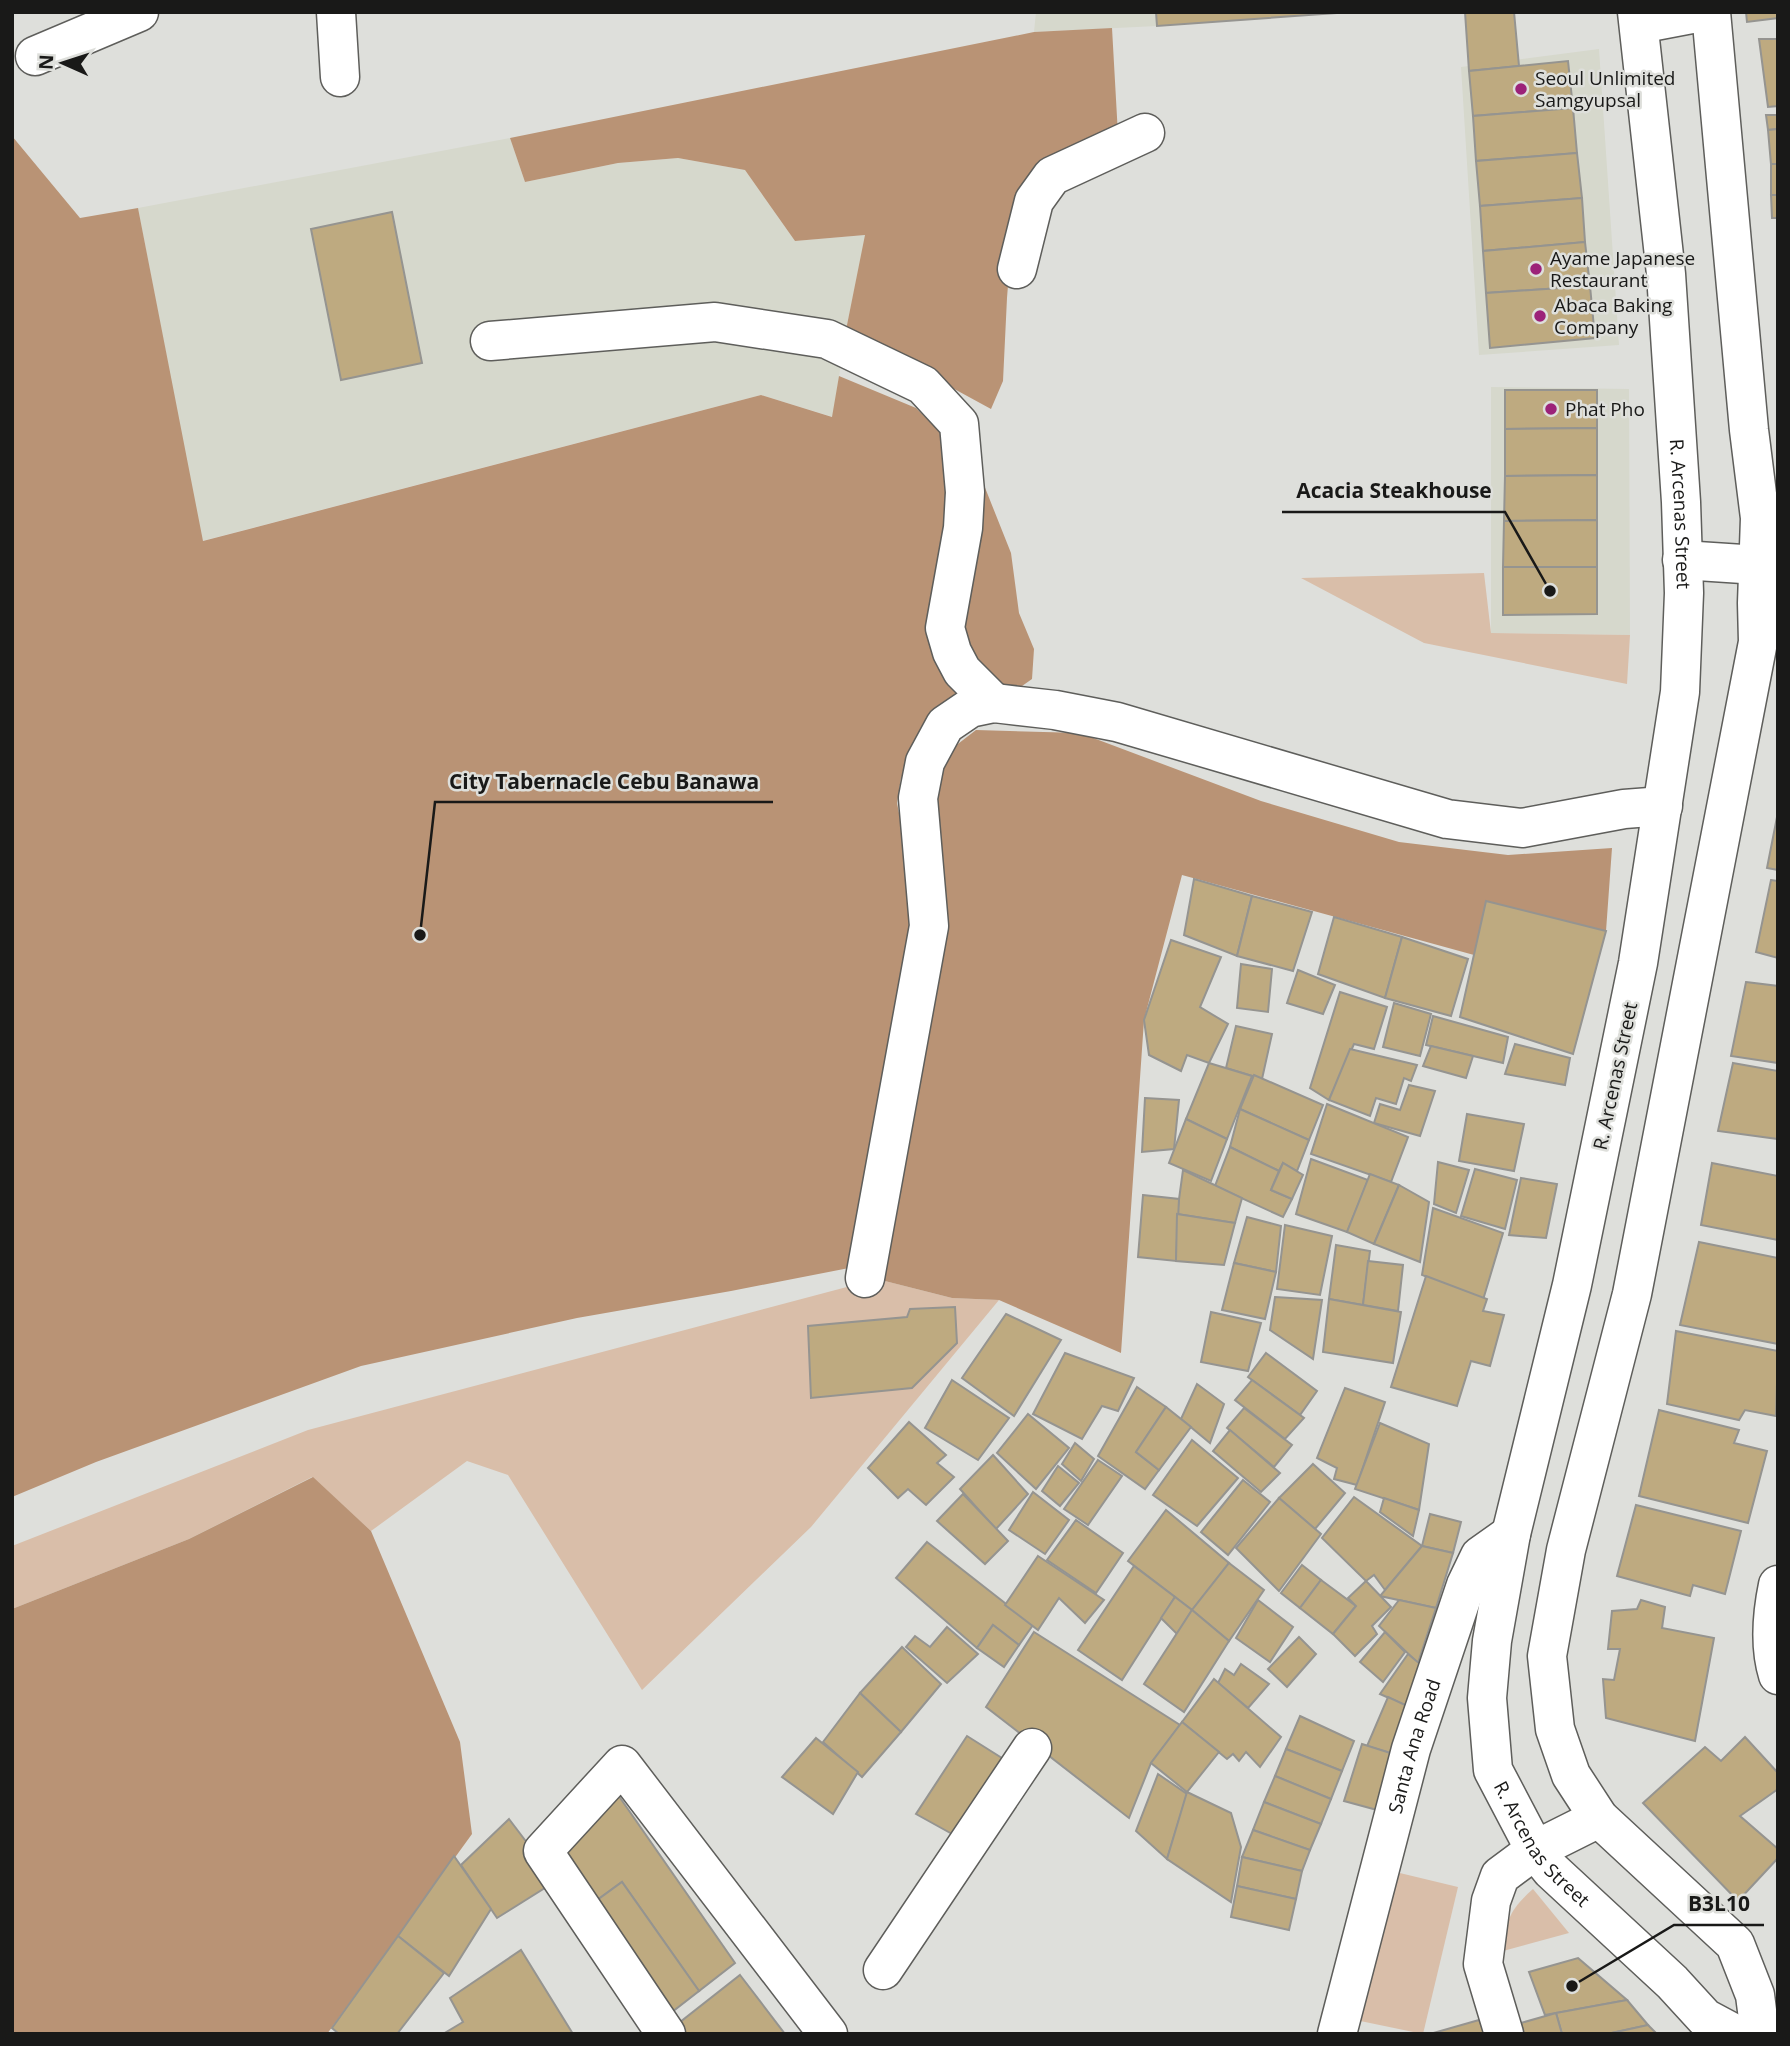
<svg xmlns="http://www.w3.org/2000/svg" width="1790" height="2046" font-family="'Open Sans',sans-serif">
	<style>
		.built { fill: #d6d8cc }
		.green { fill: #d9bea9 }
		.forest { fill: #b99375 }
		.building { fill: #beaa80; stroke: #959490; stroke-width: 2 }
		.lines { fill: none; stroke-linecap: round; stroke-linejoin: round }
		.minor-casing { stroke: #5e5e5b; stroke-width: 41 }
		.minor { stroke: #fff; stroke-width: 38 }
		.poi-dot { fill: #9c2279; stroke: #dedfdb; stroke-width: 2.5 }
		.labels { text-anchor: middle; stroke-width: 5; stroke-linejoin: round; paint-order: stroke }
		.poi-label { font-size: 19px; fill: #191918; stroke: #dedfdb; text-anchor: start }
		.street-label { font-size: 19px; fill: #191918; stroke: #dedfdb }
		.leader { fill: none; stroke: #191918; stroke-width: 2.5 }
		.callout-dot { fill: #191918; stroke: #dedfdb; stroke-width: 2.5 }
		.callout-label { font-size: 21px; text-anchor: middle; font-weight: bold; fill: #191918; stroke: #dedfdb; stroke-width: 5; stroke-linejoin: round; paint-order: stroke }
	</style>
	<rect width="100%" height="100%" fill="#dedfdb"/>
	<g class="built">
		<path d="M1036,12H1156L1157,26L1034,32Z"/>
		<path d="M1599,49L1619,345L1479,355L1461,67Z"/>
		<path d="M510,138L525,182L618,163L678,158L745,170L795,241L866,235L846,330L833,417L761,395L202,541L138,208Z"/>
		<path d="M1491,387L1629,389L1630,635L1491,633Z"/>
	</g>
	<g class="green">
		<path d="M1484,573L1491,633L1630,635L1627,684L1424,643L1301,578Z"/>
		<path d="M877,1279L952,1298L999,1300L811,1527L642,1690L508,1475L467,1461L371,1531L312,1477L189,1539L12,1609V1546L308,1430Z"/>
		<path d="M1379,1868L1458,1887L1423,2034L1341,2017Z"/>
		<path d="M1533,1889L1569,1933L1503,1951C1506,1921 1509,1910 1533,1889Z"/>
	</g>
	<g class="forest">
		<path d="M1112,28L1118,135L1012,235L1007,298L1003,381L991,409L846,330L865,235L795,241L745,170L678,158L618,163L525,182L510,138L1034,32Z"/>
		<path d="M12,136L80,218L138,208L203,541L761,395L832,417L839,376L916,408L978,470L1011,553L1019,613L1034,649L1032,679L1015,691L970,682L956,693L940,714L901,778L897,803L913,884L917,938L849,1268L731,1291L577,1318L361,1366L96,1462L12,1497Z"/>
		<path d="M976,730L1080,733L1261,801L1399,842L1508,855L1612,848L1606,931L1486,901L1474,955L1182,875L1144,1020L1121,1353L999,1300L952,1298L877,1279L930,808L941,757Z"/>
		<path d="M313,1477L371,1531L460,1742L472,1834L327,2034H12V1609L189,1539Z"/>
	</g>
	<g class="building">
		<path d="M1156,12H1351L1157,26Z"/>
		<path d="M1465,12H1514L1519,66L1469,71Z"/>
		<path d="M1746,12H1778V18L1747,22Z"/>
		<path d="M1759,39H1778V106L1768,107Z"/>
		<path d="M1568,61L1573,108L1473,116L1469,71Z"/>
		<path d="M1573,108L1577,153L1476,161L1473,116Z"/>
		<path d="M1766,115H1778V129L1768,130Z"/>
		<path d="M1778,129V164H1771L1768,130Z"/>
		<path d="M1577,153L1582,198L1480,206L1476,161Z"/>
		<rect x="1771" y="164" width="7" height="31"/>
		<path d="M1771,195H1778V218H1772Z"/>
		<path d="M1582,198L1585,242L1483,251L1480,206Z"/>
		<path d="M392,212L422,363L341,380L311,229Z"/>
		<path d="M1585,242L1590,286L1486,293L1483,251Z"/>
		<path d="M1590,286L1595,338L1490,348L1486,293Z"/>
		<path d="M1505,390H1597V428L1505,429Z"/>
		<path d="M1597,428V475L1505,476V429Z"/>
		<path d="M1597,475V520L1504,521L1505,476Z"/>
		<path d="M1597,520V567H1503L1504,521Z"/>
		<path d="M1503,567H1597V614L1503,615Z"/>
		<path d="M1778,812V870L1767,868Z"/>
		<path d="M1194,879L1252,896L1237,956L1184,935Z"/>
		<path d="M1771,880L1778,881V958L1756,952Z"/>
		<path d="M1252,896L1312,912L1293,971L1237,956Z"/>
		<path d="M1486,901L1606,931L1573,1054L1460,1017Z"/>
		<path d="M1334,917L1402,937L1385,998L1318,974Z"/>
		<path d="M1402,937L1468,959L1451,1016L1385,998Z"/>
		<path d="M1171,940L1221,957L1200,1007L1228,1024L1209,1063L1187,1055L1181,1071L1149,1055L1144,1020Z"/>
		<path d="M1241,964L1272,969L1268,1012L1237,1008Z"/>
		<path d="M1298,970L1335,985L1323,1014L1287,1003Z"/>
		<path d="M1746,982L1778,986V1063L1731,1056Z"/>
		<path d="M1340,992L1387,1007L1374,1049L1354,1044L1329,1100L1310,1088Z"/>
		<path d="M1394,1003L1431,1014L1420,1056L1383,1047Z"/>
		<path d="M1433,1016L1508,1037L1503,1063L1426,1045Z"/>
		<path d="M1236,1026L1272,1034L1262,1079L1226,1068Z"/>
		<path d="M1515,1044L1570,1058L1565,1085L1505,1074Z"/>
		<path d="M1431,1046L1473,1056L1466,1078L1423,1066Z"/>
		<path d="M1350,1049L1417,1065L1411,1081L1404,1078L1396,1104L1376,1098L1370,1116L1329,1100Z"/>
		<path d="M1209,1063L1252,1076L1227,1139L1186,1119Z"/>
		<path d="M1733,1063L1778,1071V1139L1718,1131Z"/>
		<path d="M1254,1075L1323,1105L1309,1140L1240,1109Z"/>
		<path d="M1409,1085L1435,1091L1420,1136L1374,1123L1380,1104L1400,1110Z"/>
		<path d="M1145,1098L1179,1100L1174,1149L1142,1152Z"/>
		<path d="M1327,1104L1408,1137L1391,1182L1311,1154Z"/>
		<path d="M1240,1109L1309,1140L1297,1171L1283,1163L1279,1171L1230,1147Z"/>
		<path d="M1467,1114L1524,1124L1514,1171L1459,1161Z"/>
		<path d="M1186,1119L1227,1139L1211,1181L1169,1163Z"/>
		<path d="M1230,1147L1279,1171L1271,1190L1292,1199L1283,1217L1215,1186Z"/>
		<path d="M1311,1159L1368,1180L1347,1232L1296,1214Z"/>
		<path d="M1438,1162L1469,1170L1456,1213L1434,1204Z"/>
		<path d="M1283,1163L1303,1175L1292,1199L1271,1190Z"/>
		<path d="M1712,1163L1778,1176V1240L1701,1225Z"/>
		<path d="M1475,1169L1517,1180L1505,1229L1461,1216Z"/>
		<path d="M1183,1170L1242,1198L1235,1223L1177,1214Z"/>
		<path d="M1370,1174L1399,1185L1374,1244L1347,1232Z"/>
		<path d="M1521,1178L1557,1184L1546,1238L1509,1235Z"/>
		<path d="M1399,1185L1429,1202L1420,1262L1374,1244Z"/>
		<path d="M1143,1195L1179,1199L1176,1261L1138,1257Z"/>
		<path d="M1433,1208L1503,1233L1483,1300L1422,1275Z"/>
		<path d="M1177,1214L1235,1223L1224,1265L1176,1261Z"/>
		<path d="M1247,1217L1281,1226L1276,1272L1234,1263Z"/>
		<path d="M1285,1225L1332,1236L1320,1295L1277,1289Z"/>
		<path d="M1699,1242L1778,1258V1344L1680,1325Z"/>
		<path d="M1336,1245L1370,1251L1363,1305L1329,1299Z"/>
		<path d="M1368,1261L1403,1265L1398,1311L1363,1305Z"/>
		<path d="M1234,1263L1276,1272L1265,1319L1222,1310Z"/>
		<path d="M1426,1276L1487,1299L1483,1311L1504,1315L1490,1366L1471,1361L1457,1406L1391,1387Z"/>
		<path d="M1275,1297L1322,1300L1313,1359L1270,1330Z"/>
		<path d="M1329,1299L1401,1312L1393,1363L1323,1352Z"/>
		<path d="M955,1307L957,1343L912,1388L811,1398L808,1326L907,1317L910,1309Z"/>
		<path d="M1211,1312L1261,1323L1248,1371L1201,1362Z"/>
		<path d="M1006,1314L1061,1340L1014,1416L962,1378Z"/>
		<path d="M1676,1331L1778,1351L1776,1416L1745,1410L1739,1420L1667,1404Z"/>
		<path d="M1065,1353L1134,1378L1118,1411L1102,1406L1082,1439L1033,1414Z"/>
		<path d="M1266,1353L1317,1391L1300,1415L1248,1377Z"/>
		<path d="M952,1380L1009,1418L978,1460L925,1428Z"/>
		<path d="M1252,1380L1304,1418L1285,1439L1235,1400Z"/>
		<path d="M1197,1384L1224,1404L1210,1443L1181,1419Z"/>
		<path d="M1137,1387L1166,1407L1136,1452L1159,1470L1145,1489L1098,1456Z"/>
		<path d="M1345,1388L1385,1402L1357,1485L1334,1479L1337,1468L1317,1458Z"/>
		<path d="M1166,1407L1191,1427L1159,1470L1136,1452Z"/>
		<path d="M1244,1408L1292,1445L1274,1467L1227,1428Z"/>
		<path d="M1659,1410L1739,1430L1734,1443L1767,1451L1748,1523L1639,1496Z"/>
		<path d="M1028,1414L1069,1448L1036,1489L997,1453Z"/>
		<path d="M909,1422L946,1455L937,1463L954,1477L926,1505L908,1489L898,1498L868,1468Z"/>
		<path d="M1380,1423L1429,1444L1419,1510L1355,1489Z"/>
		<path d="M1230,1430L1280,1473L1261,1492L1213,1451Z"/>
		<path d="M1192,1440L1238,1478L1197,1526L1153,1495Z"/>
		<path d="M1075,1443L1094,1459L1081,1481L1062,1464Z"/>
		<path d="M993,1455L1028,1494L996,1529L960,1489Z"/>
		<path d="M1098,1460L1122,1476L1088,1525L1064,1509Z"/>
		<path d="M1313,1464L1345,1493L1315,1529L1279,1498Z"/>
		<path d="M1058,1466L1079,1483L1060,1506L1042,1491Z"/>
		<path d="M1243,1480L1270,1502L1228,1555L1201,1532Z"/>
		<path d="M1033,1492L1069,1520L1045,1554L1009,1530Z"/>
		<path d="M963,1494L1008,1541L985,1564L937,1521Z"/>
		<path d="M1354,1497L1422,1546L1385,1590L1374,1575L1366,1581L1322,1538Z"/>
		<path d="M1279,1498L1321,1534L1279,1591L1236,1548Z"/>
		<path d="M1384,1498L1419,1510L1413,1536L1380,1512Z"/>
		<path d="M1636,1505L1741,1531L1725,1594L1693,1585L1690,1596L1617,1576Z"/>
		<path d="M1166,1510L1229,1563L1192,1610L1128,1561Z"/>
		<path d="M1430,1514L1461,1522L1453,1553L1422,1546Z"/>
		<path d="M1076,1520L1123,1553L1096,1593L1047,1560Z"/>
		<path d="M927,1542L1033,1625L1019,1645L993,1625L977,1648L896,1578Z"/>
		<path d="M1422,1546L1453,1553L1436,1608L1380,1596Z"/>
		<path d="M1038,1556L1104,1600L1085,1623L1059,1598L1038,1630L1005,1605Z"/>
		<path d="M1229,1563L1264,1590L1229,1641L1192,1610Z"/>
		<path d="M1302,1565L1321,1580L1300,1608L1281,1593Z"/>
		<path d="M1134,1566L1175,1597L1122,1680L1078,1650Z"/>
		<path d="M1321,1580L1356,1606L1333,1634L1300,1608Z"/>
		<path d="M1366,1581L1391,1607L1372,1626L1377,1634L1355,1656L1333,1634L1356,1606L1348,1598Z"/>
		<path d="M1175,1597L1192,1610L1177,1634L1161,1618Z"/>
		<path d="M1258,1600L1293,1627L1270,1662L1236,1638Z"/>
		<path d="M1399,1600L1436,1608L1418,1663L1379,1626Z"/>
		<path d="M1641,1600L1665,1607L1662,1628L1714,1638L1695,1741L1606,1718L1603,1679L1614,1680L1620,1649H1608L1612,1611L1637,1609Z"/>
		<path d="M1192,1610L1229,1641L1184,1712L1144,1684Z"/>
		<path d="M993,1625L1019,1645L1004,1667L977,1648Z"/>
		<path d="M947,1627L978,1654L947,1683L906,1647L915,1636L930,1647Z"/>
		<path d="M1034,1632L1180,1725L1151,1763L1129,1818L986,1707Z"/>
		<path d="M1385,1632L1405,1652L1383,1682L1360,1662Z"/>
		<path d="M1299,1637L1316,1654L1287,1687L1268,1669Z"/>
		<path d="M902,1647L941,1684L901,1732L860,1693Z"/>
		<path d="M1408,1654L1426,1669L1416,1710L1380,1694Z"/>
		<path d="M1241,1664L1269,1684L1248,1708L1218,1683L1225,1669L1234,1675Z"/>
		<path d="M1214,1679L1281,1737L1260,1767L1246,1752L1239,1761L1233,1754L1227,1759L1182,1722Z"/>
		<path d="M860,1693L901,1732L862,1777L823,1742Z"/>
		<path d="M1388,1697L1416,1710L1403,1757L1367,1746Z"/>
		<path d="M1300,1716L1354,1741L1342,1771L1286,1749Z"/>
		<path d="M1182,1722L1219,1752L1187,1792L1151,1763Z"/>
		<path d="M967,1736L1013,1765L963,1840L916,1814Z"/>
		<path d="M1745,1737L1778,1773V1789L1740,1816L1778,1849V1858L1738,1901L1643,1803L1705,1747L1721,1761Z"/>
		<path d="M816,1738L858,1772L833,1814L782,1777Z"/>
		<path d="M1362,1744L1403,1757L1388,1813L1344,1801Z"/>
		<path d="M1286,1749L1342,1771L1331,1799L1275,1776Z"/>
		<path d="M1158,1774L1187,1794L1167,1859L1136,1831Z"/>
		<path d="M1275,1776L1331,1799L1321,1824L1264,1802Z"/>
		<path d="M616,1792L735,1963L699,1991L622,1882L589,1906L550,1847Z"/>
		<path d="M1187,1792L1231,1813L1241,1847L1231,1902L1167,1859Z"/>
		<path d="M1264,1802L1321,1824L1310,1850L1253,1830Z"/>
		<path d="M509,1819L556,1881L497,1918L461,1865Z"/>
		<path d="M1253,1830L1310,1850L1302,1871L1242,1857Z"/>
		<path d="M454,1856L491,1909L449,1976L398,1936Z"/>
		<path d="M1242,1857L1302,1871L1296,1899L1237,1886Z"/>
		<path d="M622,1882L699,1991L663,2019L589,1906Z"/>
		<path d="M1237,1886L1296,1899L1289,1930L1231,1917Z"/>
		<path d="M398,1936L444,1973L397,2034H339L332,2028Z"/>
		<path d="M521,1950L573,2034H443L463,2022L450,1998Z"/>
		<path d="M1578,1958L1627,2000L1545,2015L1529,1972Z"/>
		<path d="M740,1975L785,2034H673L670,2030Z"/>
		<path d="M1627,2000L1648,2025L1607,2034H1562L1556,2013Z"/>
		<path d="M1556,2013L1562,2034H1524L1521,2023Z"/>
		<path d="M1479,2020L1485,2034H1430Z"/>
		<path d="M1648,2025L1657,2034H1607Z"/>
	</g>
	<g class="lines">
		<defs>
			<g id="minor">
				<path d="M336,12L340,77"/>
				<path id="s1" d="M1637,12L1666,274L1681,502L1684,593L1680,692L1638,963L1572,1285L1511,1534L1492,1641L1487,1698L1493,1770L1535,1850L1551,1870L1672,1982L1705,2018L1735,2034"/>
				<path d="M1711,12L1749,430L1760,518L1757,603L1758,642L1632,1294L1566,1550L1547,1656L1555,1729L1571,1775L1599,1818L1735,1944L1755,1995L1760,2034"/>
				<path d="M1639,24L1702,12"/>
				<path d="M35,56L139,12"/>
				<path d="M1017,269L1034,201L1052,176L1145,133"/>
				<path d="M490,341L715,322L827,339L923,385L959,424L965,492L963,528L945,628L952,652L962,671L994,703"/>
				<path d="M1682,560L1758,565L1778,570"/>
				<path d="M865,1278L929,926L918,798L925,762L945,725L970,708L994,703L1055,710L1117,722L1447,819L1522,828L1624,809L1663,806"/>
				<path d="M1778,1585C1772,1614 1769,1646 1778,1675"/>
				<path d="M883,1970L1032,1748"/>
				<path d="M666,2034L543,1851L622,1765L828,2034"/>
				<path id="s2" d="M1337,2034L1411,1749L1466,1585L1480,1556L1511,1534"/>
				<path d="M1504,2034L1483,1964L1491,1901L1500,1876L1535,1850L1599,1818"/>
			</g>
		</defs>
		<use href="#minor" class="minor-casing"/>
		<use href="#minor" class="minor"/>
	</g>
	<g class="poi-dot">
		<circle cx="1521" cy="89" r="7"/>
		<circle cx="1536" cy="269" r="7"/>
		<circle cx="1540" cy="316" r="7"/>
		<circle cx="1551" cy="409" r="7"/>
	</g>
	<g class="labels">
		<g class="poi-label">
			<text x="1535" y="85">Seoul Unlimited<tspan x="1535" dy="22">Samgyupsal</tspan></text>
			<text x="1550" y="265">Ayame Japanese<tspan x="1550" dy="22">Restaurant</tspan></text>
			<text x="1554" y="312">Abaca Baking<tspan x="1554" dy="22">Company</tspan></text>
			<text x="1565" y="416">Phat Pho</text>
		</g>
		<g class="street-label">
			<text dy="7" stroke="none"><textPath href="#s1" startOffset="504">R. Arcenas Street</textPath></text>
			<text transform="translate(1615 1076) rotate(-78)" y="7">R. Arcenas Street</text>
			<text dy="7" stroke="none"><textPath href="#s2" startOffset="298">Santa Ana Road</textPath></text>
			<text dy="7" stroke="none"><textPath href="#s1" startOffset="1869">R. Arcenas Street</textPath></text>
		</g>
	</g>
	<path class="leader" d="M1550 591L1505 512H1282M420 935L435 802H773M1572 1986L1674 1925H1764"/>
	<g class="callout-dot">
		<circle cx="1550" cy="591" r="7"/>
		<circle cx="420" cy="935" r="7"/>
		<circle cx="1572" cy="1986" r="7"/>
	</g>
	<g class="callout-label">
		<text x="1394" y="498">Acacia Steakhouse</text>
		<text x="604" y="789">City Tabernacle Cebu Banawa</text>
		<text x="1719" y="1911">B3L10</text>
	</g>
	<rect width="1790" height="2046" fill="none" stroke="#191918" stroke-width="28"/>
	<g transform="translate(63 63) rotate(273)" stroke="#dedfdb" stroke-width="5" paint-order="stroke">
	<path d="M0-5L12 26L0 18L-12 26Z" fill="#191918"/>
	<text y="-10" font-size="19" font-weight="bold" text-anchor="middle" fill="#191918">N</text>
	</g>
</svg>
